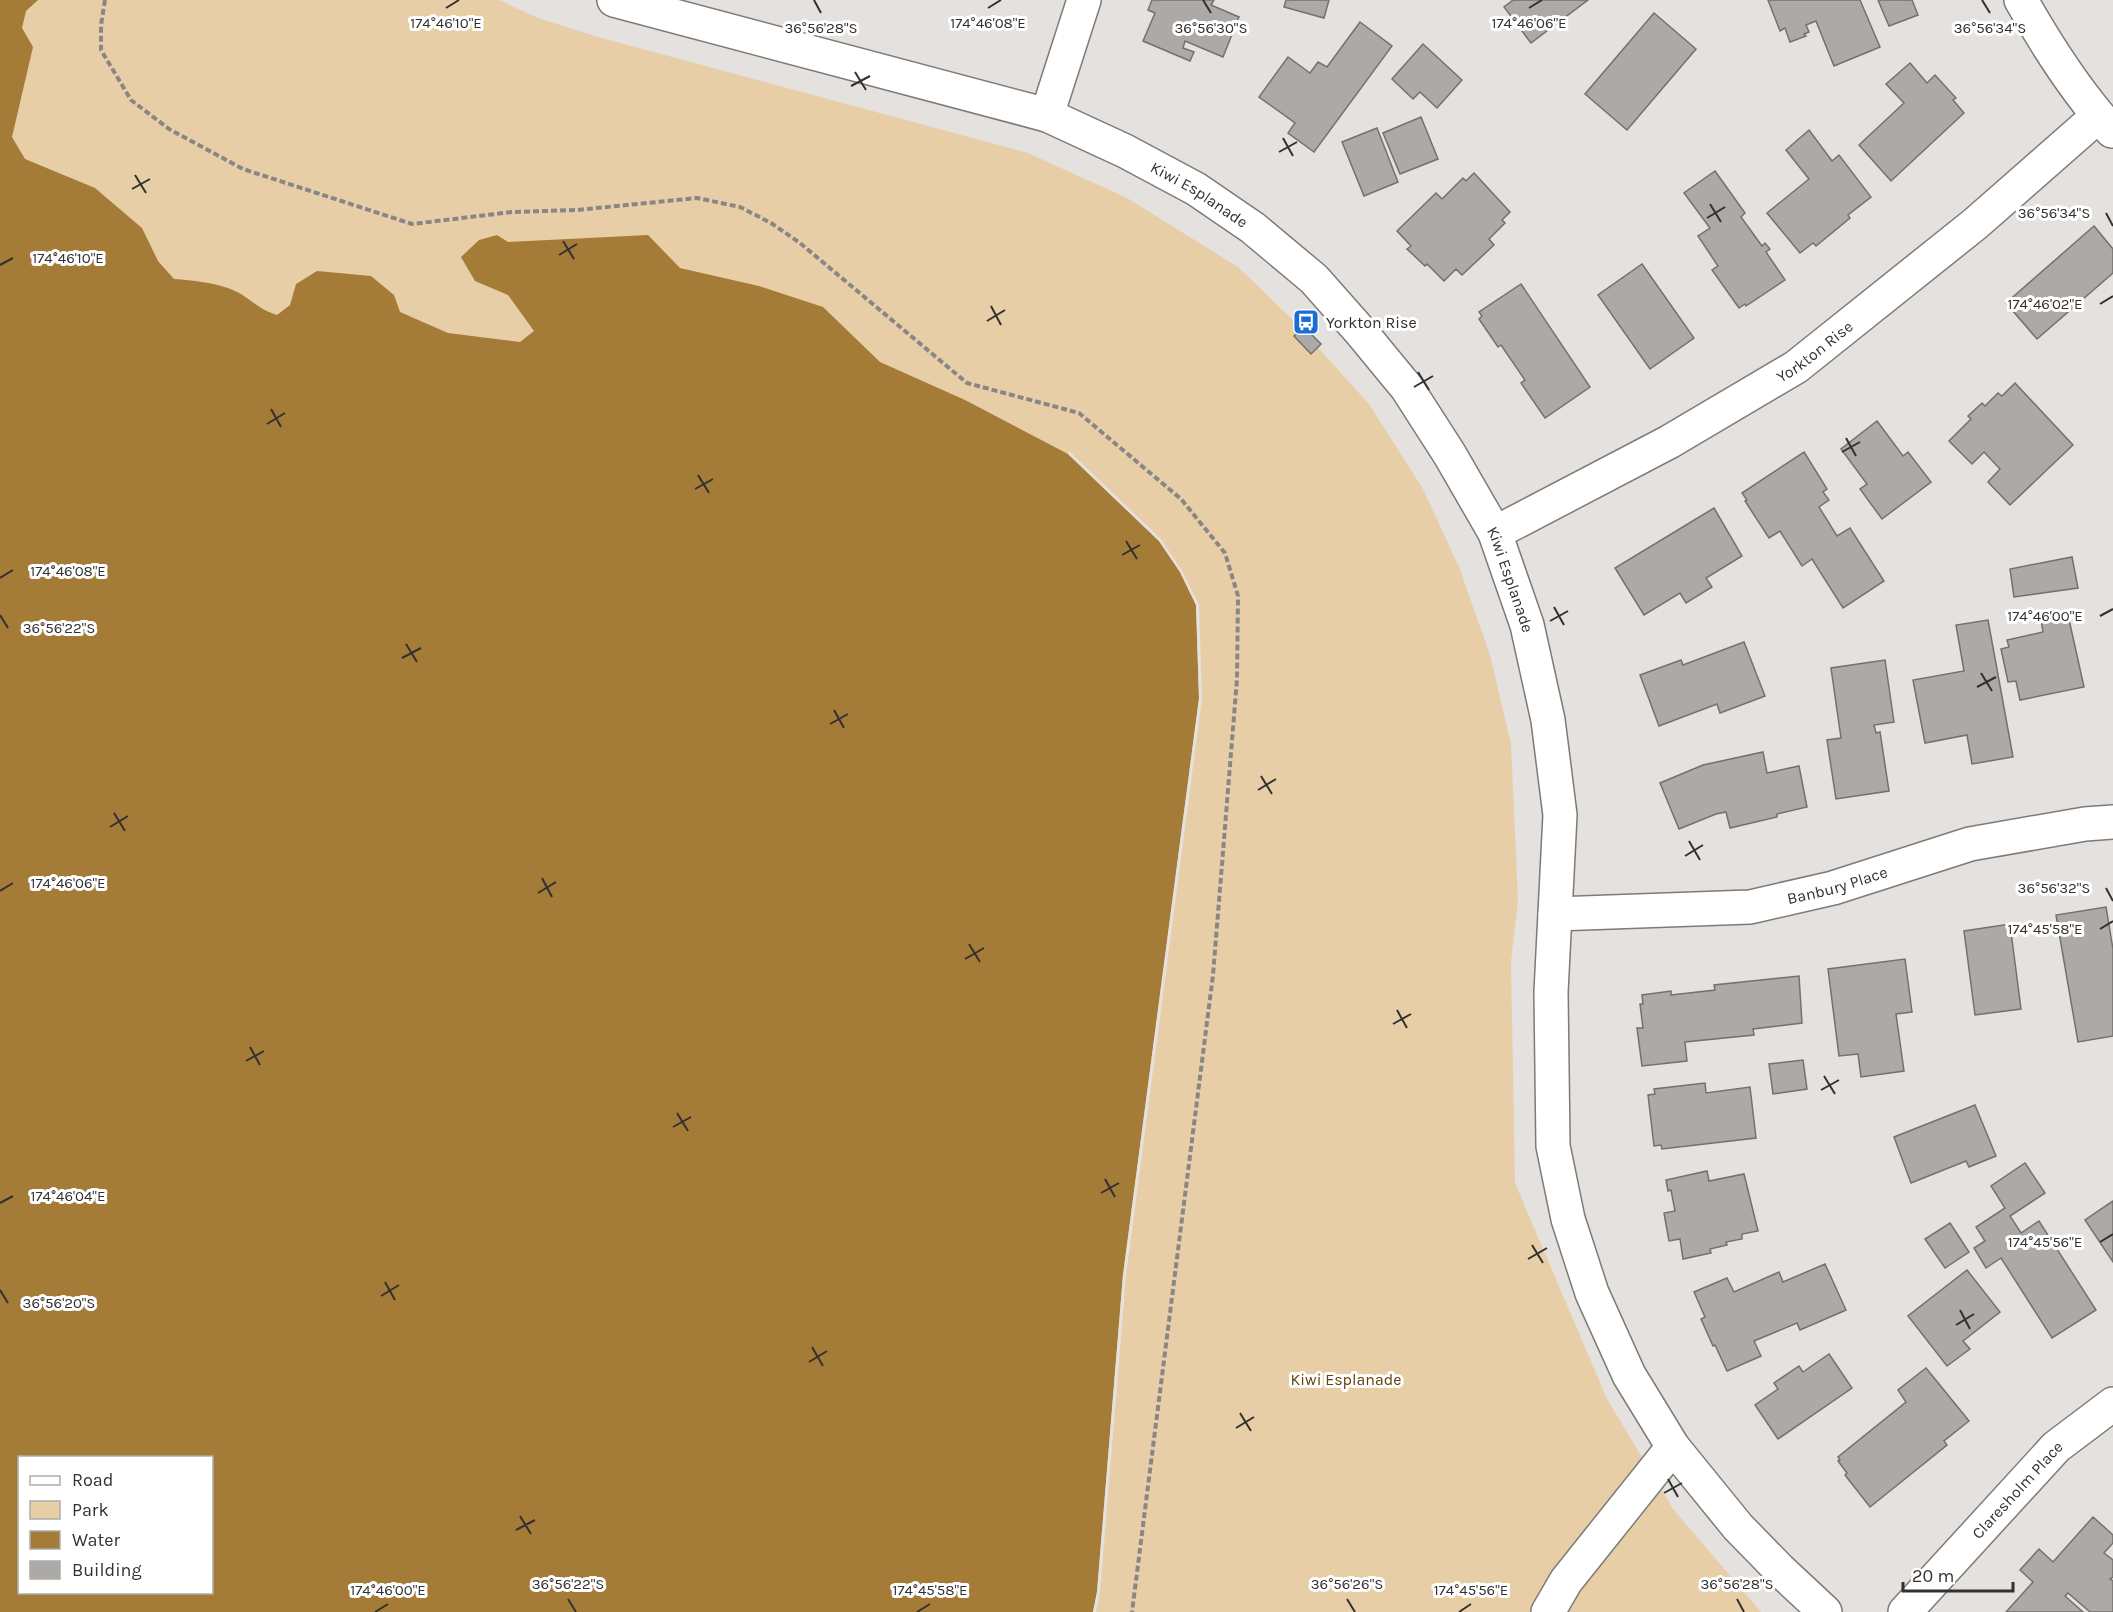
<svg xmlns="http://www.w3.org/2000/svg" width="2113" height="1612" font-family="Karla,sans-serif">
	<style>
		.green { fill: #e8cea7; fill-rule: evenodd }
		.water { fill: #a57b38; fill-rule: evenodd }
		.pier { fill: #e4e1de }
		.building { fill: #aca9a6; stroke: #73716e; stroke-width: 1.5 }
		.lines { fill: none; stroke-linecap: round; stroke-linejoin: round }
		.minor-casing { stroke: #7d7b78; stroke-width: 36 }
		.path { stroke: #898785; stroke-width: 4; stroke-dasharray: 6 3; stroke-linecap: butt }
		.minor { stroke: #fff; stroke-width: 33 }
		.ticks { fill: none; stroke: #32312f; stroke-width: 2 }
		.labels { text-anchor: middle; stroke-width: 6; stroke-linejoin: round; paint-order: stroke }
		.street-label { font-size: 16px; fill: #32312f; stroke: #fff }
		.poi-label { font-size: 16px; fill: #32312f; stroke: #fff; text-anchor: start }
		.park-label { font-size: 16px; fill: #60430e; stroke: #fff }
		.ticks-label { font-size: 15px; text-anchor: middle; fill: #32312f; stroke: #fff; stroke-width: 6; stroke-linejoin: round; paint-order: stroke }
	</style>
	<rect width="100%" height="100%" fill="#e4e1de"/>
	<path class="green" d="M0,0H499L538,18L598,37L1028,153L1127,198L1238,267L1295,322L1369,404L1423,489L1459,567L1490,655L1511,744L1518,900L1511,962L1515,1183L1607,1399L1673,1509L1761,1612H0ZM20,1458H212V1592H20Z"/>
	<path class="water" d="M0,0H38L26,11L22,28L33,47L12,137L25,159L95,188L142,228L158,261L174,279C192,280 219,283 235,291C252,299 257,309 277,315L290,305L296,284L317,271L371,276L394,295L400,312L448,333L520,342L534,331L508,295L475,281L461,257L479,240L497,235L508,242L648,235L680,268L759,286L823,307L880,362L965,400L1068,454L1159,541L1180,572L1196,605L1199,699L1123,1275L1097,1592L1093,1612H0ZM20,1458H212V1592H20Z"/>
	<path class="pier" d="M1069,451L1161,539L1182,571L1199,605L1202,698L1126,1276L1100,1592L1096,1612H1093L1097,1592L1123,1275L1199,698L1196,605L1180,572L1159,541L1068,454Z"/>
	<g class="building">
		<path d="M1152,0H1214L1211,5L1239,17L1223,57L1185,41L1183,48L1194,52L1190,61L1143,41L1155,13L1148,10Z"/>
		<path d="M1286,0H1329L1324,18L1284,7Z"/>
		<path d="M1513,0H1588L1531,43L1504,7Z"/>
		<path d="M1768,0H1860L1880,47L1834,66L1816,21L1806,25L1809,32L1804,34L1806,36L1790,42L1785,28L1780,31Z"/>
		<path d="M1878,0H1912L1918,15L1889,26Z"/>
		<path d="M1654,13L1696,49L1627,130L1585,94Z"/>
		<path d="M1360,22L1392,46L1314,152L1288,133L1295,123L1259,97L1288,57L1310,73L1318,62L1327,67Z"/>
		<path d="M1423,44L1462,80L1437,108L1420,92L1413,99L1392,79Z"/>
		<path d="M1910,63L1927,83L1935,75L1956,98L1953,100L1964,113L1891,181L1859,145L1904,103L1886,84Z"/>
		<path d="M1421,117L1438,159L1400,174L1383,133Z"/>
		<path d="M1377,128L1398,182L1364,196L1342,142Z"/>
		<path d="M1809,130L1832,161L1839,155L1871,197L1848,215L1850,218L1816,246L1813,243L1800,253L1767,213L1809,179L1786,150Z"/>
		<path d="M1715,171L1745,213L1741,217L1762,246L1765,243L1770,249L1766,252L1785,280L1746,306L1745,304L1739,308L1712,270L1718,266L1698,236L1710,228L1684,193Z"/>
		<path d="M1474,173L1510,212L1502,220L1505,223L1489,239L1494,245L1462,275L1456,269L1444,281L1427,264L1425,266L1407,249L1411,246L1397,231L1436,193L1442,199L1463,178L1466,181Z"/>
		<path d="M2094,226L2113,249V273L2037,339L2006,303Z"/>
		<path d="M1642,264L1694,338L1650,369L1598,295Z"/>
		<path d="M1521,284L1590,387L1545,418L1521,383L1525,380L1501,345L1498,347L1479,319L1482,316L1479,312Z"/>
		<path d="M1304,327L1321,344L1311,354L1294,336Z"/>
		<path d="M2015,383L2073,445L2010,505L1988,482L2000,469L1984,452L1972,464L1949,441L1971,419L1968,416L1982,403L1985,406L1998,393L2002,396Z"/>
		<path d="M1877,421L1903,456L1908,452L1931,482L1882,519L1860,489L1867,484L1841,449Z"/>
		<path d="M1804,452L1827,489L1823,492L1829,500L1819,507L1837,536L1850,528L1884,581L1843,608L1812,559L1802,566L1780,531L1769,538L1745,501L1747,500L1742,493Z"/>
		<path d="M1714,508L1742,556L1706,578L1712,587L1686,603L1680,593L1644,615L1615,568Z"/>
		<path d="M2072,557L2078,588L2014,597L2010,569Z"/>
		<path d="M2068,615L2084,687L2020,700L2016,681L2008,682L2001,649L2009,647L2007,640L2043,632L2041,620Z"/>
		<path d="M1988,620L2013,757L1972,764L1967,735L1925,743L1913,680L1964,671L1956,625Z"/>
		<path d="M1744,642L1765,696L1720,713L1717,704L1659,726L1640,675L1681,660L1683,665Z"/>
		<path d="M1885,660L1894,722L1874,725L1876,733L1880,732L1889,791L1836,799L1827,740L1841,738L1831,668Z"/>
		<path d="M1763,752L1767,773L1799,766L1807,807L1777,814V817L1730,828L1726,812L1716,814L1679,829L1660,783L1703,765Z"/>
		<path d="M2106,907L2113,949V1036L2078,1042L2056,915Z"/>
		<path d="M2010,924L2021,1009L1975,1015L1964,931Z"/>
		<path d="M1905,959L1912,1012L1896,1014L1904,1071L1861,1077L1858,1054L1839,1056L1828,969Z"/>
		<path d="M1799,976L1802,1023L1753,1029L1754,1035L1685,1042L1687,1061L1642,1066L1637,1028H1643L1640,1004H1643L1642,995L1671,991V995L1715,990L1714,985Z"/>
		<path d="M1803,1060L1807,1089L1773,1094L1769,1064Z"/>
		<path d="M1705,1083L1706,1093L1750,1087L1756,1138L1662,1149L1661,1145L1654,1146L1648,1095L1655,1094L1654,1089Z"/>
		<path d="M1975,1105L1996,1156L1969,1167L1966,1161L1911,1183L1894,1137Z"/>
		<path d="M2025,1163L2045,1193L2010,1216L2021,1233L2039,1221L2096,1310L2052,1338L2001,1258L1986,1268L1974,1248L1985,1241L1976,1227L2005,1208L1991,1186Z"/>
		<path d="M1707,1171L1709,1181L1744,1174L1758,1231L1742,1234V1239L1726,1242L1727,1245L1710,1249L1711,1253L1683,1259L1680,1239L1669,1241L1664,1213L1675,1211L1671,1190L1668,1191L1666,1180Z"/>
		<path d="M2113,1201V1262L2085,1220Z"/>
		<path d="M1950,1223L1969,1252L1945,1268L1925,1239Z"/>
		<path d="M1825,1264L1846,1310L1800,1330L1797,1323L1754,1341L1761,1356L1727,1371L1715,1345L1713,1346L1701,1319L1705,1317L1694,1292L1727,1278L1734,1292L1779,1272L1783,1282Z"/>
		<path d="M1967,1270L2000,1312L1963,1341L1970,1349L1947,1366L1908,1316Z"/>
		<path d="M1829,1354L1852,1388L1778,1439L1755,1405L1778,1389L1774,1383L1799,1366L1803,1372Z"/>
		<path d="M1926,1368L1969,1421L1944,1441L1947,1445L1870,1507L1845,1475L1847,1473L1838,1461L1840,1460L1838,1457L1906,1402L1898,1390Z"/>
		<path d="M2093,1517L2113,1535V1543L2104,1553L2113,1560V1577L2110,1579L2113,1581V1612H2090L2068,1593L2065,1596L2083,1612H2006L2033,1582L2020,1570L2039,1549L2053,1562Z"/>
	</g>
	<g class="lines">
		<defs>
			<g id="minor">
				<path id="s1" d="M614,0L1047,115L1125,151L1196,189L1253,228L1314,279L1360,331L1407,388L1450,455L1495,533L1527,625L1548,720L1560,815L1551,992L1553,1146L1568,1219L1592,1293L1629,1375L1673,1447L1738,1527L1780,1570L1825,1612"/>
				<path d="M2021,0C2047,46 2076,92 2112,131"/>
				<path d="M1047,115L1084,0"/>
				<path id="s2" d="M1495,533L1669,442L1796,367L1975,224L2098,116"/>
				<path id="s3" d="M1555,914L1750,907L1833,888L1970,844L2085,824L2113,822"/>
				<path d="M1548,1612L1566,1581L1673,1447"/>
				<path id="s4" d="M1905,1612L2056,1447L2113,1404"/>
			</g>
		</defs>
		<use href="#minor" class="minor-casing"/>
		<path class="path" d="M105,0L101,25V50L131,100L169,129L243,169L412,224L512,212L577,210L697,198L740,207L771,223L800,243L967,383L1079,413L1181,499L1225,553L1238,596L1237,679L1213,975L1132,1612"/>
		<use href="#minor" class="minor"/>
	</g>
	<path class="ticks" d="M814,0L821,13M1203,0L1211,13M1982,0L1990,13M446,8L459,0M988,8L1001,0M1529,8L1542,0M855,72L866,90M851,86L870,76M1283,138L1293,156M1279,152L1297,142M135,175L146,193M132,189L150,179M1710,204L1721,222M2106,213L2113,226M1707,218L1725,207M563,241L574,259M559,255L577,244M0,265L13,258M2100,304L2113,296M991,306L1001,325M987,321L1005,310M1418,372L1429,390M1414,387L1433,376M271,409L281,427M267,424L285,413M1846,438L1856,456M1842,452L1860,442M698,475L709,493M695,489L713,479M1126,541L1137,559M1122,555L1140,545M0,578L13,570M1554,607L1564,625M0,615L8,628M2100,616L2113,609M1550,621L1568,611M406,644L417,662M402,658L421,648M1981,673L1992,691M1977,687L1996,677M834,710L844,728M830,724L848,714M1261,776L1272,794M1258,790L1276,779M114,813L125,831M110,827L128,816M1689,841L1700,860M1685,856L1703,845M542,878L552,897M2106,888L2113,901M0,891L13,883M538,893L556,882M2100,929L2113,921M969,944L980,962M965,959L984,948M1397,1010L1407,1028M1393,1024L1411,1014M250,1047L260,1065M246,1061L264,1051M1824,1076L1835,1094M1821,1090L1839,1080M677,1113L688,1131M673,1127L691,1117M1105,1179L1115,1197M1101,1193L1119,1183M0,1203L13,1196M2100,1242L2113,1234M1532,1245L1543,1263M1528,1259L1547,1248M385,1282L395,1300M0,1290L8,1303M381,1296L399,1285M1960,1310L1970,1329M1956,1325L1974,1314M812,1347L823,1366M809,1362L827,1351M1240,1413L1251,1431M1236,1428L1254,1417M1668,1479L1678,1497M1664,1493L1682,1483M520,1516L531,1534M516,1530L535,1520M568,1599L576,1612M1347,1599L1355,1612M1737,1599L1744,1612M375,1612L388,1604M917,1612L930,1604M1459,1612L1471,1604"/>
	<defs>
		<symbol id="bus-square" viewBox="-11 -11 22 22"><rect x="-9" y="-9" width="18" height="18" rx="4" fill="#1a6dd7" stroke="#fff"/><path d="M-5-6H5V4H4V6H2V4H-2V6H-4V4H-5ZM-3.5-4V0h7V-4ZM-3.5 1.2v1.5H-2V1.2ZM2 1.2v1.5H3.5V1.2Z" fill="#fff"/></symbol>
	</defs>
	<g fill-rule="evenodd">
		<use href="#bus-square" x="1291" y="307" width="30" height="30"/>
	</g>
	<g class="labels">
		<g class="street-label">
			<text dy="6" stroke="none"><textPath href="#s1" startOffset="620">Kiwi Esplanade</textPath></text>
			<text dy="6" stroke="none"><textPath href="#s2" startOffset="368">Yorkton Rise</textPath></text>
			<text dy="6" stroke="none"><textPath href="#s1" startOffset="1125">Kiwi Esplanade</textPath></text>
			<text dy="6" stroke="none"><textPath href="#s3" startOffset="285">Banbury Place</textPath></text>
			<text dy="6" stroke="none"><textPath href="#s4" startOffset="166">Claresholm Place</textPath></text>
		</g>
		<g class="poi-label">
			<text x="1326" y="328">Yorkton Rise</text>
		</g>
		<g class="park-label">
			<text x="1346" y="1385">Kiwi Esplanade</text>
		</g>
	</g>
	<g class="ticks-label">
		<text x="446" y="28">174°46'10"E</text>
		<text x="988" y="28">174°46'08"E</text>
		<text x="1529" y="28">174°46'06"E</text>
		<text x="1211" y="33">36°56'30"S</text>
		<text x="1990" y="33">36°56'34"S</text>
		<text x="821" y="33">36°56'28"S</text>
		<text x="2054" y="218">36°56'34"S</text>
		<text x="68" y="263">174°46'10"E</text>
		<text x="2045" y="309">174°46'02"E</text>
		<text x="68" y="576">174°46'08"E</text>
		<text x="2045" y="621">174°46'00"E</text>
		<text x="59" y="633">36°56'22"S</text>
		<text x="68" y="888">174°46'06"E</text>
		<text x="2054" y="893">36°56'32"S</text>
		<text x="2045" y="934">174°45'58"E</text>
		<text x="68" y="1201">174°46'04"E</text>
		<text x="2045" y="1247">174°45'56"E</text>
		<text x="59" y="1308">36°56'20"S</text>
		<text x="568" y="1589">36°56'22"S</text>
		<text x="1347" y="1589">36°56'26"S</text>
		<text x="1737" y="1589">36°56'28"S</text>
		<text x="388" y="1595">174°46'00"E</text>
		<text x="930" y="1595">174°45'58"E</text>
		<text x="1471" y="1595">174°45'56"E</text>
	</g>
	<rect x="18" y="1456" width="195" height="138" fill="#ffffff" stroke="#adadac" stroke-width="1.5"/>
	<rect x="30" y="1476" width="30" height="9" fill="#ffffff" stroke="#adadac" stroke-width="1.5"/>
	<text x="72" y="1486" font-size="18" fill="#32312f">Road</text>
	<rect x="30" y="1501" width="30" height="18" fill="#e8cea7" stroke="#adadac" stroke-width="1.5"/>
	<text x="72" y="1516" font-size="18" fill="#32312f">Park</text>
	<rect x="30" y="1531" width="30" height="18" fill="#a57b38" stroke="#adadac" stroke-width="1.5"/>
	<text x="72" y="1546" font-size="18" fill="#32312f">Water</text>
	<rect x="30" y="1561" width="30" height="18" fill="#aca9a6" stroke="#adadac" stroke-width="1.5"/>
	<text x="72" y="1576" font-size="18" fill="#32312f">Building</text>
	<path d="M1903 1582v9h110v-9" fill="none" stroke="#32312f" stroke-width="3"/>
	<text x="1912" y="1582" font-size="18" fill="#32312f" stroke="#ffffff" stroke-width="4.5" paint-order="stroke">20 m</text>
</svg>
